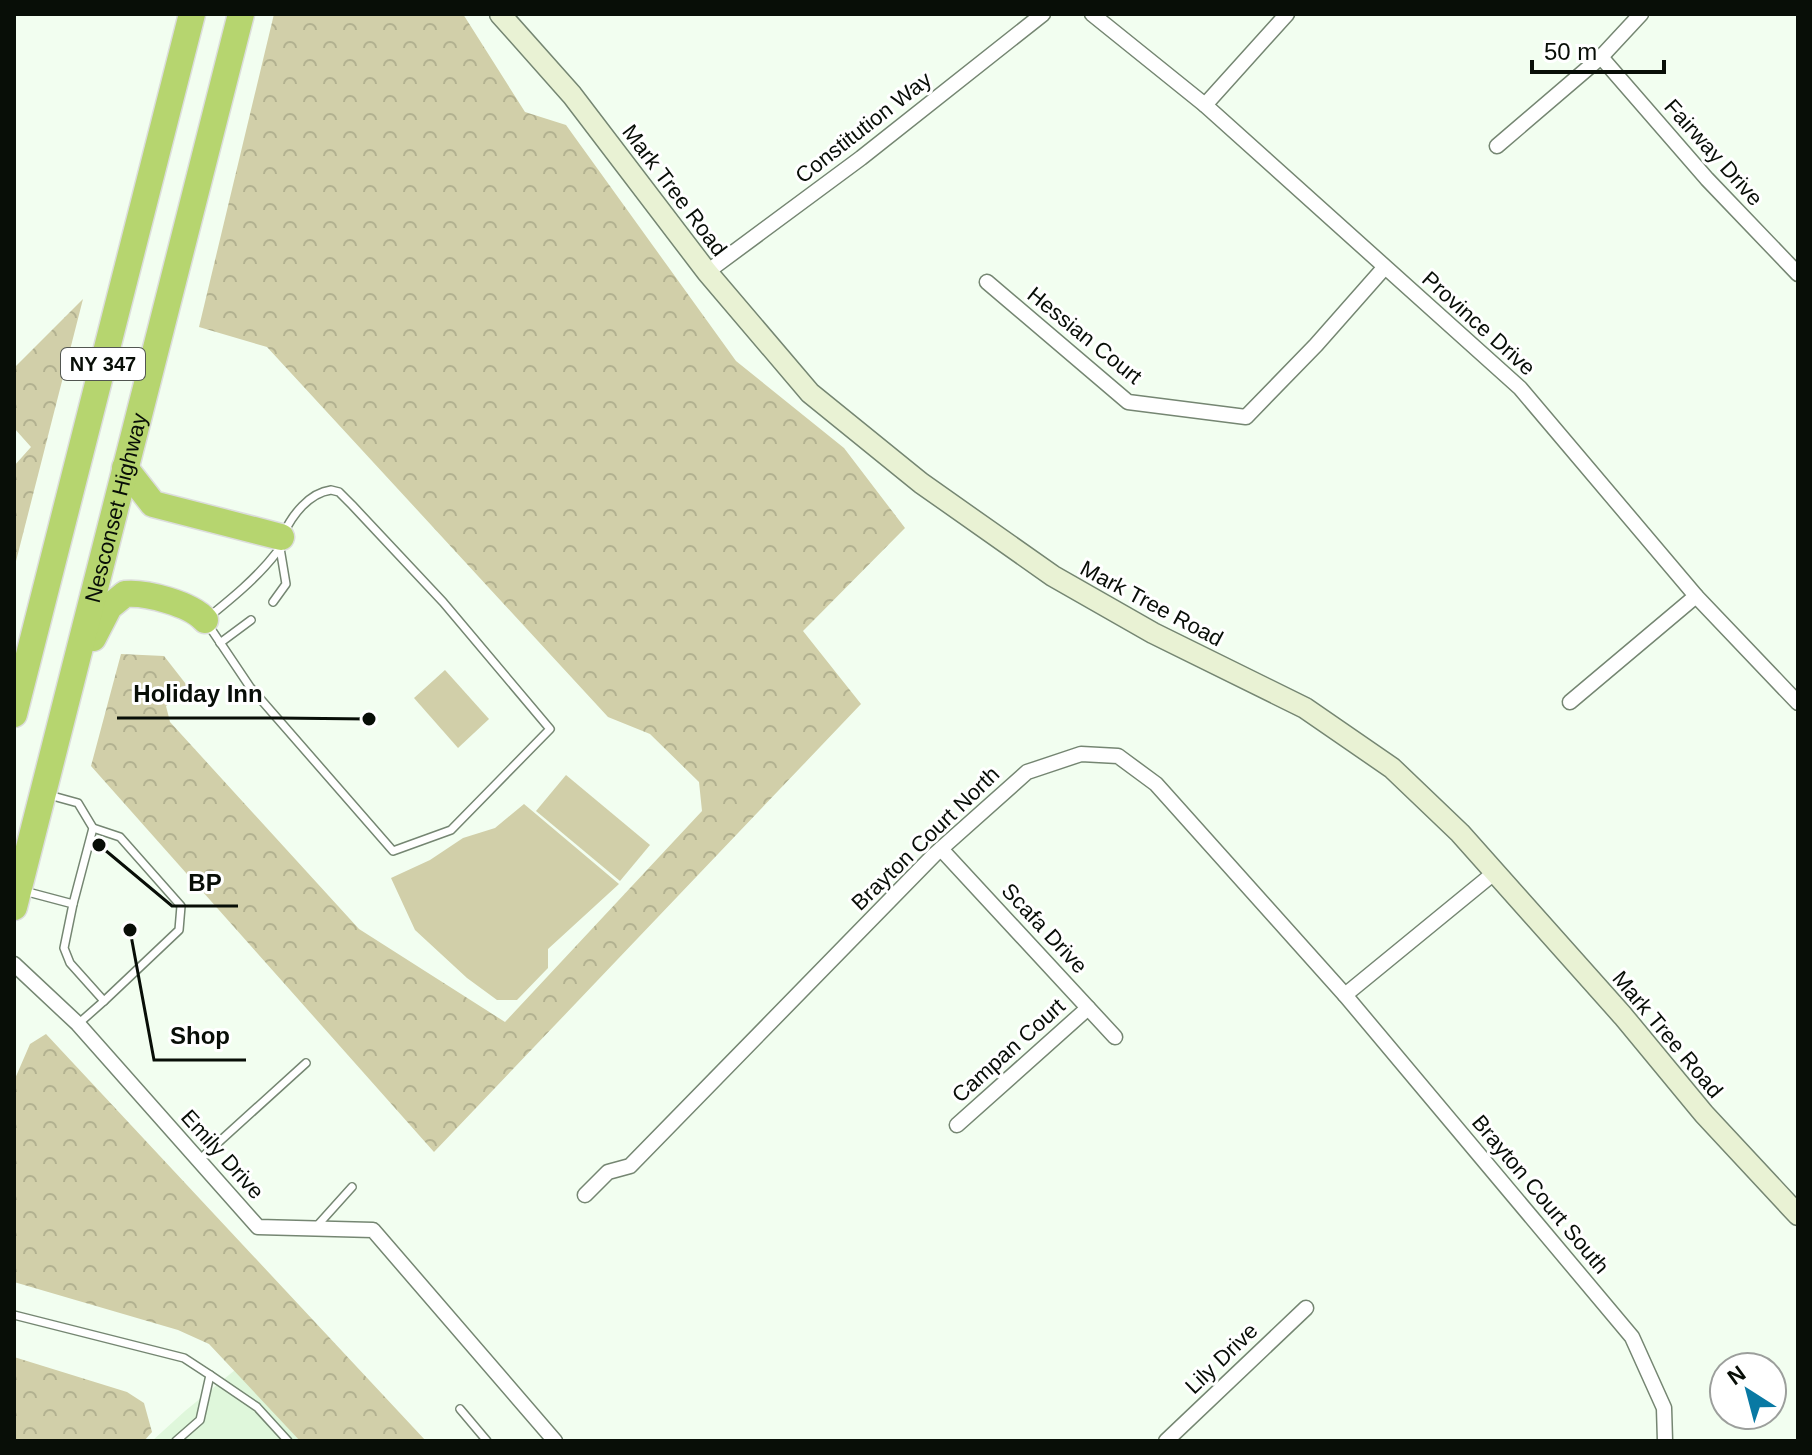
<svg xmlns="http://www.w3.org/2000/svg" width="1812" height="1455" font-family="Helvetica,sans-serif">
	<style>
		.built { fill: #dff7db }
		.forest { fill: url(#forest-crowns) }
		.garden { fill: #d1cfa9 }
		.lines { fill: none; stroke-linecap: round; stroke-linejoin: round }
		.lane-casing { stroke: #758672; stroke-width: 10 }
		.street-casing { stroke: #758672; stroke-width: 17 }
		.secondary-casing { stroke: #758672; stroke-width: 23 }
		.highway-casing { stroke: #dcdddc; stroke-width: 29 }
		.lane { stroke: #fff; stroke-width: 7 }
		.street { stroke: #fff; stroke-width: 14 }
		.secondary { stroke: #e9f2d4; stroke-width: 20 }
		.highway { stroke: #b6d56f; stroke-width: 26 }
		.labels { text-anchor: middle; stroke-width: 6; stroke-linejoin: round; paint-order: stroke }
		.shield { fill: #fff; stroke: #525651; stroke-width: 2 }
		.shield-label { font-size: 20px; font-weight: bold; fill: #080e07 }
		.street-label { font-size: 22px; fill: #080e07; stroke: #fff }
		.leader { fill: none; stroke: #080e07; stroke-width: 3 }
		.callout-dot { fill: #080e07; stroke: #fff; stroke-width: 3 }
		.callout-label { font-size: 24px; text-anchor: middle; font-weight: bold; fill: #080e07; stroke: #fff; stroke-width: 6; stroke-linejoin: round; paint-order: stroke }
	</style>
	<defs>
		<pattern id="forest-crowns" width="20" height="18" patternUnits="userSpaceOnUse" patternTransform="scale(2)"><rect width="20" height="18" fill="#d1cfa9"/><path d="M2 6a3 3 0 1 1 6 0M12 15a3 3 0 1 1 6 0" fill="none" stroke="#b2b190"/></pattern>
	</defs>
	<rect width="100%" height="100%" fill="#f2fef0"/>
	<path class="built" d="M235,1370L300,1441H152L185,1411Z"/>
	<g class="forest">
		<path d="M274,14H463L525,112L566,125L736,361L844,448L905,528L803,631L861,704L434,1152L91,766L121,654L164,656L189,688L166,706L170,722L359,929L505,1022L702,811L699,782L650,734L608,717L267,347L199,327Z"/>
		<path d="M83,299L14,569V466L31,447L14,428V368Z"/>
		<path d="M46,1034L426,1441H300L209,1344L178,1330L14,1282V1081L30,1044Z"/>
		<path d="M14,1357L127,1392L144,1403L152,1432L144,1441H14Z"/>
	</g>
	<g class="garden">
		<path d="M445,670L489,719L458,748L414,698Z"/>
		<path d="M566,775L650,845L620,881L536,811Z"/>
		<path d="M524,804L619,884L548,949V968L517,1000H497L467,978L415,930L391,878L430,860L463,838L495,828Z"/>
	</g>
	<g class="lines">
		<defs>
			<g id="lane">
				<path d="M331,490L339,492L352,505L443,602L550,729L451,830L393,851L250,687L205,620C231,599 257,578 277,552C281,546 280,541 283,535C292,515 309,493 331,490Z"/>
				<path d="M273,602L286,584L280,548"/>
				<path d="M220,643L251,620"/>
				<path d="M49,795L78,803L93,828L73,904"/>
				<path d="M93,828L120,837L181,906L179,930L104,1001"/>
				<path d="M24,891L73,904L64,948L70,963L104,1001L78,1024"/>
				<path d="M199,1160L306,1063"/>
				<path d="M316,1227L352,1187"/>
				<path d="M14,1315L184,1358L210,1375L200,1420L176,1441"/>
				<path d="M210,1375L257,1407L288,1441"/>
				<path d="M460,1409L487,1441"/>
			</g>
			<g id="street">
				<path d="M1092,14L1205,105L1520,388L1696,596L1798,703"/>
				<path d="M1601,57L1707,179L1798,274"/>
				<path d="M1205,105L1287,14"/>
				<path d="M1497,146L1601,57L1641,14"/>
				<path d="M707,272L861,158L1043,14"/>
				<path d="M987,282L1128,402L1246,417L1316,345L1384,268"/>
				<path d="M1570,702L1696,596"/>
				<path d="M941,849L1115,1037"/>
				<path d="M14,964L78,1024L258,1227L373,1230L555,1441"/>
				<path d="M1345,995L1494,873"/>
				<path d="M957,1125L1088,1008"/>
				<path d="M585,1195L608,1172L630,1166L934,855L1027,772L1081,754L1118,756L1156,784L1345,995L1632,1337L1664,1408L1665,1441"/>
				<path d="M1166,1441L1306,1308"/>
			</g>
			<path id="secondary" d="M500,14L572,95L707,272L810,393L921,483L1053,576L1153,633L1305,708L1392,768L1460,833L1623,1016L1704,1114L1798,1215"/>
			<g id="highway">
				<path d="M125,468L153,504L281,537"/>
				<path d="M93,638L109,607L125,594C146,592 191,604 205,620"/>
				<path d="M14,714L192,14"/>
				<path id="s1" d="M14,907L241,14"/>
			</g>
		</defs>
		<use href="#lane" class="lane-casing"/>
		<use href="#street" class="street-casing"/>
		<use href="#secondary" class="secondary-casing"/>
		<use href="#highway" class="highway-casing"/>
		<use href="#lane" class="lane"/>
		<use href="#street" class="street"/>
		<use href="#secondary" class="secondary"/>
		<use href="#highway" class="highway"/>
	</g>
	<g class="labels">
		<rect class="shield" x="61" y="348" width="84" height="32" rx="6"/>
		<g class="shield-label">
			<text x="103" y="371">NY 347</text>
		</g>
		<g class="street-label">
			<text transform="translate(863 127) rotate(-38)" y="8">Constitution Way</text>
			<text transform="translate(1714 152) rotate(48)" y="8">Fairway Drive</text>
			<text transform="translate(675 190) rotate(53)" y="8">Mark Tree Road</text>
			<text transform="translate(1479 323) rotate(42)" y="8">Province Drive</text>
			<text transform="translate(1085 335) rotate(39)" y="8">Hessian Court</text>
			<text dy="8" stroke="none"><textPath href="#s1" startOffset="412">Nesconset Highway</textPath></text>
			<text transform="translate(1152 603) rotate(28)" y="8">Mark Tree Road</text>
			<text transform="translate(925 838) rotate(-44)" y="8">Brayton Court North</text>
			<text transform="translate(1045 928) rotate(47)" y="8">Scafa Drive</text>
			<text transform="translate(1668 1034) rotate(50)" y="8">Mark Tree Road</text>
			<text transform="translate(1008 1050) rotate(-42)" y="8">Campan Court</text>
			<text transform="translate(223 1154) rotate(48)" y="8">Emily Drive</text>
			<text transform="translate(1541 1194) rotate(50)" y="8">Brayton Court South</text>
			<text transform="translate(1221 1358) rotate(-44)" y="8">Lily Drive</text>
		</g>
	</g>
	<path class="leader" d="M369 719L278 718H117M99 845L172 906H238M130 930L154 1060H246"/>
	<g class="callout-dot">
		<circle cx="369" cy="719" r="8"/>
		<circle cx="99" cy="845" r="8"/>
		<circle cx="130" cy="930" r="8"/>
	</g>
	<g class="callout-label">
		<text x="198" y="702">Holiday Inn</text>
		<text x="205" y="891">BP</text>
		<text x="200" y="1044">Shop</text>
	</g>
	<rect width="1812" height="1455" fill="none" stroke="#080e07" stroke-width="32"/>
	<g transform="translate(1748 1391) rotate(324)"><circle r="38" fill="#ffffff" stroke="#9c9f9c" stroke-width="2"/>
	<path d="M0-6L14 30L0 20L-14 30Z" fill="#0979a3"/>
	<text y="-12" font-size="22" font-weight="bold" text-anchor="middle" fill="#080e07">N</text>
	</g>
	<path d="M1532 60v12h132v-12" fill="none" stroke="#080e07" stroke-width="4"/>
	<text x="1544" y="60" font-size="24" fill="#080e07" stroke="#ffffff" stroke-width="6" paint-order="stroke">50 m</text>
</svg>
